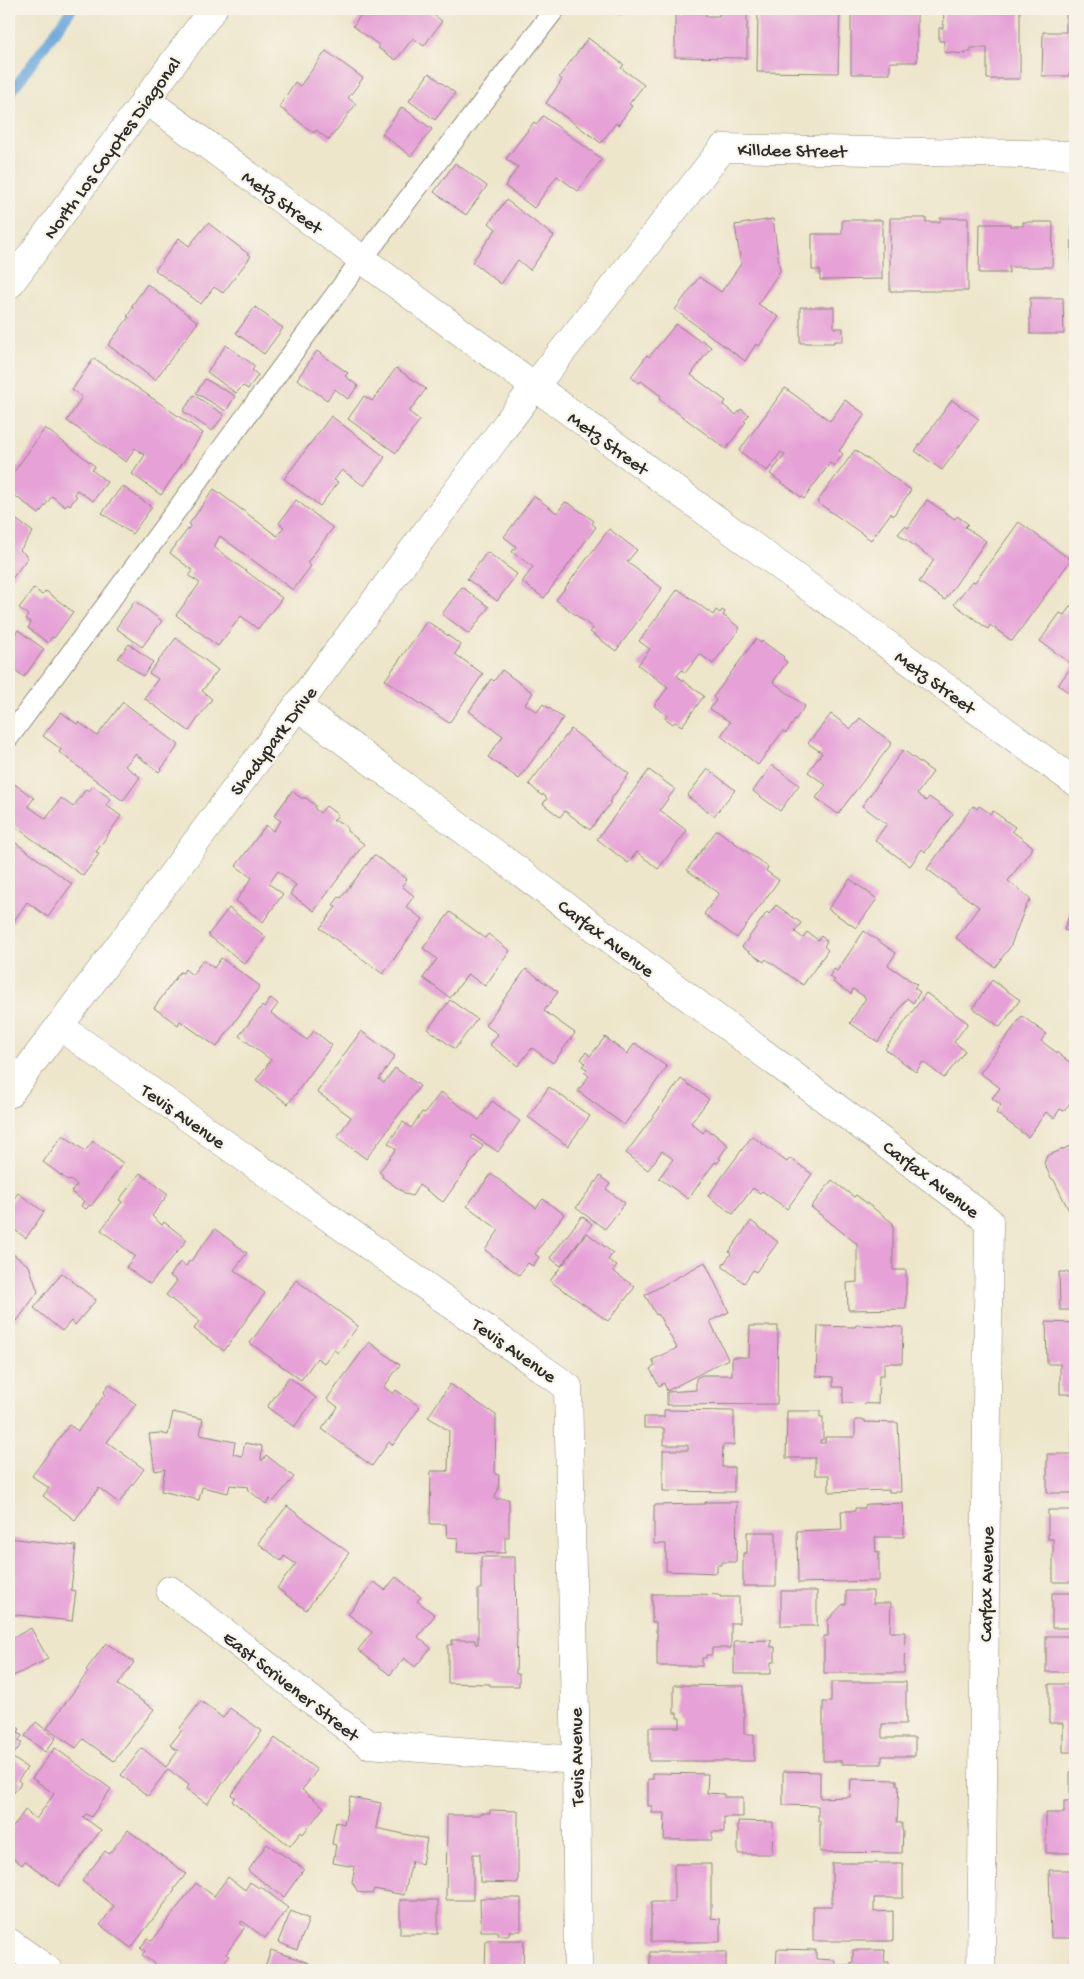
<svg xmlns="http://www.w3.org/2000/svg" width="1084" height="1979" font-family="'Gochi Hand',sans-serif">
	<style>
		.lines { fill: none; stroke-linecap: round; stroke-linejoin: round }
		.stream { stroke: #68a6da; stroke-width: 10 }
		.building { fill: #e6a1d7 }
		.lane-casing { stroke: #8c887a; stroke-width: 22 }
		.street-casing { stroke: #8c887a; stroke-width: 29 }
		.secondary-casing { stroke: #8c887a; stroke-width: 29 }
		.lane { stroke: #fff; stroke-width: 20 }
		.street { stroke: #fff; stroke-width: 28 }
		.secondary { stroke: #fff; stroke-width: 28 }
		.labels { text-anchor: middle; stroke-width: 4.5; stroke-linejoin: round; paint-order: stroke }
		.street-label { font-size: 19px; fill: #2b2b2b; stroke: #f7f3e8 }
	</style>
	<rect width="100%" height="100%" fill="#f7f3e8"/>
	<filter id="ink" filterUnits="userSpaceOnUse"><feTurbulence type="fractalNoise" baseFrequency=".02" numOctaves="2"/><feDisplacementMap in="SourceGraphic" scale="10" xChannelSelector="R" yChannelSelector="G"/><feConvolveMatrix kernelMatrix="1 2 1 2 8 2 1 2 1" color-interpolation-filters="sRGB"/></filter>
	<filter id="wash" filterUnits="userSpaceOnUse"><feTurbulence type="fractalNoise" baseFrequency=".0096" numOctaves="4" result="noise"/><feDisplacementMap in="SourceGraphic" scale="20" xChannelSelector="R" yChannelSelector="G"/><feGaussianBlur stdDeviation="1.12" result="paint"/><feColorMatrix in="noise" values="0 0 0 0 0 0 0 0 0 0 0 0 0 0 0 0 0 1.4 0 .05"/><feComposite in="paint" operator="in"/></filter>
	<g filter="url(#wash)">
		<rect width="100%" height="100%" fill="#ede6ca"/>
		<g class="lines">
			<path class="stream" d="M9,95L72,9"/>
		</g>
		<g id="blocks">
			<g class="building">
				<path d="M365,9H434L431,13L442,21L424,46L413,38L396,60L378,48L380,46L353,26Z"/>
				<path d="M618,9H632L622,15Z"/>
				<path d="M679,9H706V16H719V10H747V58L675,57V15H679Z"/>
				<path d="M815,9H840L838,73L757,72L758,12L814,13Z"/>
				<path d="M851,9H917V62H890V74H851Z"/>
				<path d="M944,9H1020V79H987V48H971V52H966V54L944,52V41H939V28H943Z"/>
				<path d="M1066,9H1075V73H1069V76H1042L1043,32H1066Z"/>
				<path d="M588,38L624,65L621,68L644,85L629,104L632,106L618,125L616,123L601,143L546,103L562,80L559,77Z"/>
				<path d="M326,51L363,78L348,98L356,104L329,140L316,130L314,133L279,107L295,82L300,86Z"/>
				<path d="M429,73L455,93L435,120L409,101Z"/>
				<path d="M402,107L432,129L411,156L382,134Z"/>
				<path d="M543,116L602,159L578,191L557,176L534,208L505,186L518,167L506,159L534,122L536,125Z"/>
				<path d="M455,163L487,186L466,215L434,192Z"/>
				<path d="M506,200L554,236L530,270L518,260L501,284L472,262L496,229L489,223Z"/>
				<path d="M890,218H926V222H940V218H968V291H890Z"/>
				<path d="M773,219L780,271L758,304L779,317L759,346L756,344L745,361L675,310L699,277L721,292L741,264L735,225Z"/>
				<path d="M842,220H882V279L820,280V270H812V234H842Z"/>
				<path d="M1072,221H1075V306L1071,304Z"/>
				<path d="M1023,222H1053L1052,267H1009V273H979L980,224H1010V226H1023Z"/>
				<path d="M208,223L251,256L223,293L214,287L201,304L155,270L179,238L189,246Z"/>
				<path d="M147,284L198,322L155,380L108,345L129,317L127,316L133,308L131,307Z"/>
				<path d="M1030,298H1063L1064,334H1030Z"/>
				<path d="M255,307L283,328L264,354L236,333Z"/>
				<path d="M800,307H834V328H843V341H834V343H800Z"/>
				<path d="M676,324L701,342L702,340L711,347L691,375L726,401L723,405L736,415L741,409L749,415L744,421L746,422L726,449L659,399L661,396L641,381L639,383L631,377L647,355L649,357Z"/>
				<path d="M226,345L255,366L252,370L258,375L248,389L243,386L236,393L207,372Z"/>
				<path d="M317,351L348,373L345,376L358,386L348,399L335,389L327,400L297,379Z"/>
				<path d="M94,358L203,433L161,495L132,474L145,455L135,448L126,462L67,421L82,397L72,390Z"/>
				<path d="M396,368L426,389L409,412L420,420L396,453L348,419L364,396L372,401Z"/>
				<path d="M205,379L235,396L226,411L196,393Z"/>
				<path d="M785,388L830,421L845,400L865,414L839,451L843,454L834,466L830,463L804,499L770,474L785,455L781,452L767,471L739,451Z"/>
				<path d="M194,395L224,415L212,431L183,411Z"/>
				<path d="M952,400L979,419L942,470L915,451Z"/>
				<path d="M331,416L385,457L364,486L342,470L334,480L338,482L320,506L284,479Z"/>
				<path d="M45,428L95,466L92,470L107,482L93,501L77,490L74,494L77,496L70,505L68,503L65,507L52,496L39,514L9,491V479Z"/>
				<path d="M855,450L911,490L893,516L891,513L871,540L817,502Z"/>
				<path d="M122,486L152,507L132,534L102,513Z"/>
				<path d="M214,489L277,536L284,527L279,523L296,500L333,528L307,563L311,566L293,590L220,536L214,547L282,598L258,629L241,616L218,646L176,615L200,583L189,576L193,571L170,553L191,525L189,524Z"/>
				<path d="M534,496L557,513L565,502L570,504L594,521L592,524L596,527L544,598L522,582L533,567L512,552L516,546L504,537Z"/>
				<path d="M927,500L955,519L957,516L968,524L965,527L986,541L945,600L919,582L934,560L898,534L905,526L908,528Z"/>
				<path d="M9,514L33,532L20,550L28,557L9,583Z"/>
				<path d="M1019,522L1071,560L1012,641L990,625L988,629L954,604L972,581L975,582Z"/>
				<path d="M609,529L637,550L627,562L662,588L616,651L590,632L593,628L556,600Z"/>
				<path d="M487,552L517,574L497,601L467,579Z"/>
				<path d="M462,587L489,607L469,634L442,614Z"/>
				<path d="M34,588L42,595L46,591L73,612L54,638L52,637L48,643L28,628L31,623L26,619L28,615L19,608Z"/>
				<path d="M678,589L713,615L716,610L720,613L722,610L725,612L723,615L740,628L713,664L700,654L685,673L682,670L677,676L704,696L682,726L675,722L673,724L665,718L667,715L654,706L668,687L638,665L650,649L639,641Z"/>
				<path d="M1075,600V697L1058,685L1073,665L1040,641L1060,613L1064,615Z"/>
				<path d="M135,601L162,621L142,647L116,628Z"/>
				<path d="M427,621L461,645L455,654L483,674L449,723L385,680Z"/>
				<path d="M18,630L44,649L24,677L9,665V643Z"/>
				<path d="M176,638L218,670L202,691L212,699L189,731L144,698L158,679L149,673Z"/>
				<path d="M756,639L761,643L762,641L784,657L783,659L787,662L773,682L805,706L786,733L783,731L758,765L721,736L730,722L710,709L716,700L713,697Z"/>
				<path d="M129,644L153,662L143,676L118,658Z"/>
				<path d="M502,670L533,693L525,704L537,712L543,704L563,718L519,779L488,757L503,736L469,711L491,679L494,681Z"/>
				<path d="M123,702L179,745L159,772L135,754L125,766L140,777L123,801L59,752L61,749L43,736L61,712L77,724L79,722L97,736Z"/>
				<path d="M831,714L851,729L860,718L892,743L838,814L816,798L826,785L808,772L822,753L808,743Z"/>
				<path d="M571,729L629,774L609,802L611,803L590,830L565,811L560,817L543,804L547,798L543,794L542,796L529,784Z"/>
				<path d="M903,750L933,772L917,794L926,801L929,797L953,814L925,852L922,849L910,866L875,840L887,824L862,806Z"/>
				<path d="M772,765L799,785L780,811L753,791Z"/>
				<path d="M708,769L735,790L714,816L687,796Z"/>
				<path d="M649,770L675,789L660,810L687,831L658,869L637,852L628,863L597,839Z"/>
				<path d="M9,780L34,798L28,806L46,819L61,798L73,807L86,789L89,791L93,786L111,799L106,805L121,816L96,852L99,854L83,876L9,822Z"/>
				<path d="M292,791L301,798H306L315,805V809L320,813L326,806L338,815L333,821H338L347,827V831L364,844L314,911L290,894L296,885L278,871L269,884L283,894L263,922L236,901L252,878L236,866L266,825L273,831L281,821L274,816Z"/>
				<path d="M973,806L977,809L979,806L991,814L993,811L1015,827L1012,831L1033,847L1008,881L1031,899L1026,906L1010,947L995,967L956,938L979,907L927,869Z"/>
				<path d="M717,830L768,867L766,871L779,880L737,938L704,914L719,893L687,870Z"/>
				<path d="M9,838L72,884L48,917L27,902L9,928Z"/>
				<path d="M374,855L407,879L402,886L414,896L406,907L423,919L383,974L320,928L336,907L333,905L339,897L341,898Z"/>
				<path d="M850,879L877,899L856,928L828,909Z"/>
				<path d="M1075,898V933L1064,930Z"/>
				<path d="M776,905L801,923L795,932L803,938L807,932L818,940L821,936L827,941L824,946L828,950L803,985L766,959L764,962L742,947L767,912L769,914Z"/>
				<path d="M229,908L266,937L245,964L208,935Z"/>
				<path d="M450,912L485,938L488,934L510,951L485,986L468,974L450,998L423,978L437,959L423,948Z"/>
				<path d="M864,931L896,953L888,965L917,985L914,988L920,992L913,1003L907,998L878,1042L850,1023L866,998L853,989L851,994L833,982L835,980L829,977L834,969L837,971Z"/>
				<path d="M221,958L260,986L217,1047L180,1021L178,1025L154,1008L180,972L183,973L185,969L192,975L203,960L214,968Z"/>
				<path d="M526,969L558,992L544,1011L575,1033L553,1063L532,1048L518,1066L490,1045L498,1034L485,1025Z"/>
				<path d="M992,980L1020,1000L1000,1027L973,1008Z"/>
				<path d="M926,993L968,1023L954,1042L965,1051L944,1078L923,1062L916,1072L885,1049Z"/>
				<path d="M271,998L278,1004L271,1013L307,1040L314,1031L332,1045L288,1104L256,1080L271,1060L239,1036L262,1006L264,1008Z"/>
				<path d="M450,1000L477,1019L455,1049L428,1029Z"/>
				<path d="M1022,1016L1046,1034L1041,1041L1075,1066V1095L1064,1111L1060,1109L1054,1118L1046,1112L1028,1137L996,1113L1001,1105L992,1098L1000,1088L980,1073Z"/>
				<path d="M361,1031L395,1056L379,1079L384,1083L395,1068L420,1086L366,1159L337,1137L351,1117L317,1092Z"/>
				<path d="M605,1037L627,1054L635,1043L667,1067L624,1125L578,1091L589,1076L584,1072L587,1069L582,1066L585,1063L581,1059L586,1052L590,1056Z"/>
				<path d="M681,1079L709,1099L691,1123L703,1133L706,1129L711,1133L712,1132L728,1145L719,1158L721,1159L717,1163L715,1162L688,1199L659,1178L673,1159L662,1151L648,1170L626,1153Z"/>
				<path d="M549,1087L590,1116L568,1146L528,1117Z"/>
				<path d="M441,1092L479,1120L492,1101L520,1121L498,1152L473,1135L471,1138L483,1146L443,1202L419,1185L412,1196L406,1194L382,1177L383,1175L379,1172L396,1149L388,1143L403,1122L411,1128L422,1112L425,1113Z"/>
				<path d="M63,1135L85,1151L93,1141L123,1163L91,1206L90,1205L86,1209L81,1206L84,1201L71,1192L77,1185L70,1180L69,1181L43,1162Z"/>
				<path d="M752,1136L787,1162L790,1158L812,1174L787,1209L762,1191L760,1193L753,1188L733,1214L708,1196Z"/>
				<path d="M1075,1144V1223L1054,1180L1051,1178L1044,1163L1047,1156Z"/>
				<path d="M140,1173L168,1194L152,1216L162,1225L164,1222L187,1240L150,1284L126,1267L135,1256L101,1230L122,1202L119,1200Z"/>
				<path d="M491,1174L536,1208L543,1199L564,1214L535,1254L539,1257L533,1266L528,1263L519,1275L485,1250L499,1230L467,1206Z"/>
				<path d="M600,1176L610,1184L606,1189L625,1203L605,1229L576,1208Z"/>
				<path d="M832,1180L854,1197L856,1195L893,1223V1270H906V1309L848,1310L847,1283L857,1282V1244L811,1207Z"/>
				<path d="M18,1193L44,1212L26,1238L9,1226V1206Z"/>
				<path d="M582,1216L592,1224L561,1266L550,1258Z"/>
				<path d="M751,1221L778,1242L756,1272L753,1270L744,1283L722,1266L731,1254L729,1252Z"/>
				<path d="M215,1229L247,1253L234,1270L265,1293L224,1351L194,1329L199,1321L166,1295L177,1281L170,1276L180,1262L186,1266L189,1261L190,1262Z"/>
				<path d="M587,1233L613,1253L608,1260L617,1266L613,1271L635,1287L608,1321L550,1281Z"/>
				<path d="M9,1251L29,1266L38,1292L17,1321L9,1315Z"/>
				<path d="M705,1262L729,1312L710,1321L728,1359L667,1391L664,1383L659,1386L650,1369L655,1366L652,1360L677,1348L658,1314L656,1315L645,1295Z"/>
				<path d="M1059,1272H1075V1310H1060Z"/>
				<path d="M62,1273L96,1300L75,1325L71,1321L62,1331L34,1308Z"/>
				<path d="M296,1280L358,1326L338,1353L334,1350L324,1363L317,1358L301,1380L250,1343Z"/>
				<path d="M1046,1322L1075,1323V1394H1060V1364H1047Z"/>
				<path d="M856,1325L903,1327L902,1363H884V1375H879L878,1404L843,1403V1387H833V1377L816,1376L818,1326L855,1327Z"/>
				<path d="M750,1326H778L777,1404L667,1405V1392L696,1390V1378L702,1375H732V1357H749Z"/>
				<path d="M369,1342L400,1365L384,1387L393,1394L396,1390L420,1407L393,1445L389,1442L372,1466L322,1429L338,1407L327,1399Z"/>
				<path d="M289,1377L316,1398L294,1427L267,1407Z"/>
				<path d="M109,1384L136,1404L107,1442L144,1469L119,1503L99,1488L75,1520L43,1496L49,1488L32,1476L69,1425L78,1431L105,1394L104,1392Z"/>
				<path d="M450,1384L496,1415L495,1474L499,1475L498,1491L496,1493L495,1499H509V1537H505V1553L457,1552L458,1538L447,1537L446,1524H430L431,1471H448L449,1431L428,1417Z"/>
				<path d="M664,1410L734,1411V1445H723L722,1467H734V1492L663,1491V1450H688V1445H664V1428H644V1417H664Z"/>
				<path d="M787,1411H820V1417H823V1440H820V1443H825V1437H855V1420H865V1422L898,1423L901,1492H889V1490L829,1492V1475H815V1458H786Z"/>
				<path d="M173,1412L203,1419L200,1435L235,1442L233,1454L242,1456L245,1443L262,1446L261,1460H263L266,1455L294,1477L273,1502L270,1499L266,1504L247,1489L249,1487L230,1485L228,1493L202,1487L199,1500L161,1491L165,1469L155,1471L149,1434L160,1433L168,1435Z"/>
				<path d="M1072,1413H1075V1493H1047V1454H1072Z"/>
				<path d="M705,1502H737L736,1562H721V1565H717V1573L666,1571V1544H654V1505L705,1504Z"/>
				<path d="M903,1503L904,1537H875L876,1552H879V1581L798,1583L797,1531L842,1529L841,1511H855V1508H865V1505L869,1504Z"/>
				<path d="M287,1506L349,1553L306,1610L277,1588L296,1564L284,1556L281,1561L258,1543Z"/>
				<path d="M1048,1510H1075V1582H1053V1539H1048Z"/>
				<path d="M747,1532H776V1586H743V1553H747Z"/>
				<path d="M9,1538L76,1546L71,1590L76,1591L72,1621L9,1614Z"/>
				<path d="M481,1557H515L516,1629H517L516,1674H519V1686H490V1684L448,1683V1645H452V1640H475V1644H478V1589H481Z"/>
				<path d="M396,1577L421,1597L417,1601L435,1615L418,1637L431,1648L415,1667L404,1658L390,1675L358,1650L372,1632L348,1614L374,1582L385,1590Z"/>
				<rect x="781" y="1591" width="36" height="35"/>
				<path d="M846,1591H873V1603H891L890,1632H905L904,1673H824V1636H828V1620L843,1604H846Z"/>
				<rect x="1052" y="1593" width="23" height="35"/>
				<path d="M652,1594H697L720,1595V1597H739V1623H731V1648H712V1655H706V1658H702V1666H657V1632H656V1622H652Z"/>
				<path d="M31,1628L48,1659L9,1678V1640Z"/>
				<rect x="1046" y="1636" width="29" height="36"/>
				<path d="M771,1640V1647H775V1662H771V1674H734V1641Z"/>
				<path d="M106,1643L134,1662L118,1685L154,1709L114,1761L83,1739L76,1748L47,1728L88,1672L86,1670Z"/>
				<path d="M831,1682H906V1724H882V1738H915V1756H882V1764H842V1761H823V1702H831Z"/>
				<path d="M1049,1684H1075V1752H1063V1723H1049Z"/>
				<path d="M674,1685L744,1686V1734H754V1761H649V1727H680V1718H677V1713H674Z"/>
				<path d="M201,1701L223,1718L230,1708L262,1731L207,1804L186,1789L189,1785L168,1769L148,1796L121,1775L142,1748L166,1767L178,1751L170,1745L182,1730L180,1728Z"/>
				<path d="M9,1721L20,1729L18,1732L22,1736L18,1741L22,1743L12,1757L27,1768L18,1780L21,1783L9,1799Z"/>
				<path d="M36,1722L56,1738L45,1752L25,1736Z"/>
				<path d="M275,1738L317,1770L302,1790L324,1807L303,1834L301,1832L290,1846L232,1801L235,1797L231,1795Z"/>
				<path d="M55,1748L111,1789L91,1817L86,1814L83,1817L101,1830L59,1886L25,1861L22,1865L9,1855V1833L25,1810L36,1819L54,1794L32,1778Z"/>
				<path d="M783,1771L820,1772V1798L850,1797L851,1779L897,1780V1785H899L897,1823H902V1831H903L902,1853L820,1852V1821H818V1806L783,1805Z"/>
				<path d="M1070,1772H1075V1853H1046V1813H1064V1801H1070Z"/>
				<path d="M653,1773L708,1774L707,1793L724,1794V1797H743V1817H724V1832H712V1840H664L665,1813H652V1806H648V1779H653Z"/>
				<path d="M350,1797L381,1803L376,1828L427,1839L422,1864L412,1861L404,1895L374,1889L372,1894L358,1892L352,1882L355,1867L333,1863L336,1845L332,1844L336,1822L344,1824Z"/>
				<path d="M490,1810L518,1811V1883L480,1882V1854H473V1900H446L447,1815H480V1813H490Z"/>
				<path d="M738,1821L773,1822L772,1854H738Z"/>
				<path d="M128,1830L186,1874L174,1889L175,1890L131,1948L100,1925L114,1906L82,1881L105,1851L109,1854Z"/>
				<path d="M267,1844L304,1869L284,1897L248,1871Z"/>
				<path d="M832,1863H903V1898H874V1912L893,1911V1941H813V1906H832Z"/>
				<path d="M674,1864H711V1918L720,1919V1942H651V1902H674Z"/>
				<path d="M1049,1870H1075V1938H1051Z"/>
				<path d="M228,1877L245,1890L250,1882L259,1888L260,1886L288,1908L265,1938L242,1921L240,1923L245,1927L226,1954L229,1956L218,1970H163L142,1955L145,1951L140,1948L148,1938L152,1941L196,1883L214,1896Z"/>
				<path d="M480,1898H521V1931H509V1935H498V1931H481Z"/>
				<rect x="400" y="1900" width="38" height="34"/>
				<path d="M291,1911L309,1919L297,1950L278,1942Z"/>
				<path d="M486,1940H524L523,1970H485Z"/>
				<path d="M777,1949L816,1950V1959L835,1960V1965H851V1962L853,1963V1950H885L884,1962H889V1970H776Z"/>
				<path d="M271,1950L309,1963L307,1970H264Z"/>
				<rect x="650" y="1952" width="76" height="18"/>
				<rect x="1073" y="1954" width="2" height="16"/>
			</g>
		</g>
	</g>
	<g filter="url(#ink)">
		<use href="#blocks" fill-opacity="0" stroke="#8c887a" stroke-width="1"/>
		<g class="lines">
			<defs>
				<path id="lane" d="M9,737L362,259L555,9"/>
				<g id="street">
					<path d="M145,99L496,358L1075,782"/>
					<path d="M297,706L989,1221L981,1970"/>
					<path d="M59,1026L568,1387L576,1760L578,1970"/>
					<path d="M9,1094L534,387L723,148L1075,155"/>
					<path d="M170,1590L368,1744L576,1760"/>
					<path d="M9,1942L48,1970"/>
				</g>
				<path id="secondary" d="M9,285L213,9"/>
			</defs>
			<use href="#lane" class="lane-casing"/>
			<use href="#street" class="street-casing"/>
			<use href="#secondary" class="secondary-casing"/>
			<use href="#lane" class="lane"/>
			<use href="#street" class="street"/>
			<use href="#secondary" class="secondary"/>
		</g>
	</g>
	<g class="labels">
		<g class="street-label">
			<text transform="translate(111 147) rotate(-54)" y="7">North Los Coyotes Diagonal</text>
			<text transform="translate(792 149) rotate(1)" y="7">Killdee Street</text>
			<text transform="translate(283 201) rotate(36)" y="7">Metz Street</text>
			<text transform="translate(609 442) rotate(36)" y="7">Metz Street</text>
			<text transform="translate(936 681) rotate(36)" y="7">Metz Street</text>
			<text transform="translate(272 740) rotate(-53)" y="7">Shadypark Drive</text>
			<text transform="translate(607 937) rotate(37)" y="7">Carfax Avenue</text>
			<text transform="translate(184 1115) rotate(35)" y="7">Tevis Avenue</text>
			<text transform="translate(932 1178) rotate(37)" y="7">Carfax Avenue</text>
			<text transform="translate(515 1349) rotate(35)" y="7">Tevis Avenue</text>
			<text transform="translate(985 1584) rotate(-89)" y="7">Carfax Avenue</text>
			<text transform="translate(292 1685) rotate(38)" y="7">East Scrivener Street</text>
			<text transform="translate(575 1757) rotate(-91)" y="7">Tevis Avenue</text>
		</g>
	</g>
	<rect width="1084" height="1979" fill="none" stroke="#f7f3e8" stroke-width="30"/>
</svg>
